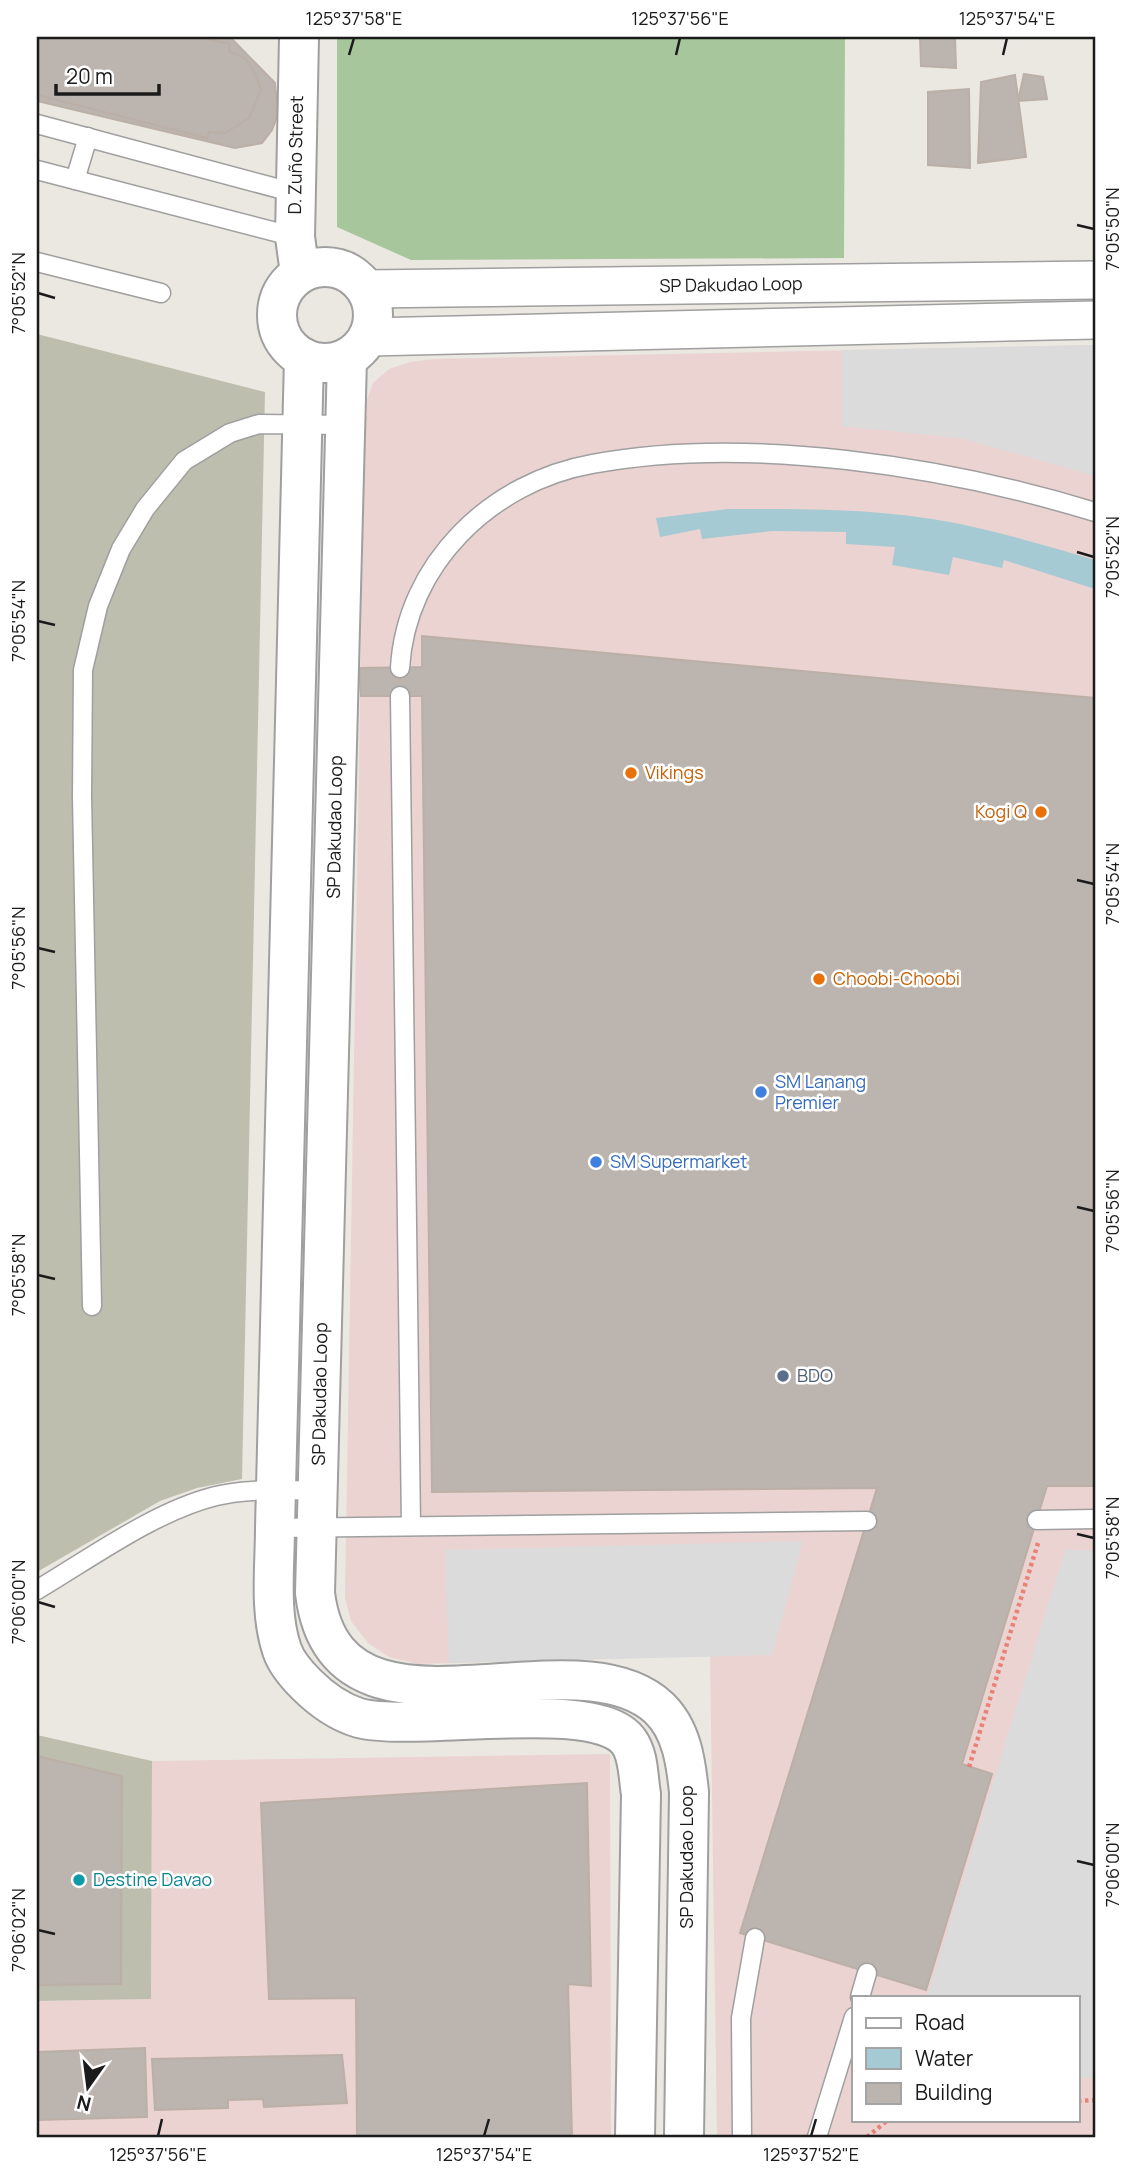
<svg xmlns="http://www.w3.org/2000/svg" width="1132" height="2174" font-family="Manrope,sans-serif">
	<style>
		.commercial { fill: #ebd3d2; fill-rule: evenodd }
		.construction { fill: #bebeae }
		.forest { fill: #a7c69b }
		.parking { fill: #dbdbdb }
		.water { fill: #a6cad4 }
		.building { fill: #bbb4af; stroke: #bbafa6; stroke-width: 2 }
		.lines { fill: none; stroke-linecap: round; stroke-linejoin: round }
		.service-casing { stroke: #9f9f9f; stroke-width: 21 }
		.minor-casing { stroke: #9f9f9f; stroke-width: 40 }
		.tertiary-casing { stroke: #9f9f9f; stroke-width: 42 }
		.path { stroke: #e88275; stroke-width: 4.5; stroke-dasharray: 3.5 3.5; stroke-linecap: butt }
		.service { stroke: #fff; stroke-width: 18 }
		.minor { stroke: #fff; stroke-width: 37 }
		.tertiary { stroke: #fff; stroke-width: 38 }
		.ticks { fill: none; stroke: #1b1b1b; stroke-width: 2.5 }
		.food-dot { fill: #e8710a; stroke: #fff; stroke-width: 2.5 }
		.shop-dot { fill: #3f7fe0; stroke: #fff; stroke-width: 2.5 }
		.service-dot { fill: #5c6f8a; stroke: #fff; stroke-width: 2.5 }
		.culture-dot { fill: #0f9aa8; stroke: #fff; stroke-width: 2.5 }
		.labels { text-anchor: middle; stroke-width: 5; stroke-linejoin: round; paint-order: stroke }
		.street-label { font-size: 18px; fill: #1b1b1b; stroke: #fff }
		.food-label { font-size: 18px; fill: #c56008; stroke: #fff; text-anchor: start }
		.shop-label { font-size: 18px; fill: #366cbe; stroke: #fff; text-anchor: start }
		.service-label { font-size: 18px; fill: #4e5e75; stroke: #fff; text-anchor: start }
		.culture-label { font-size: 18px; fill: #0d838f; stroke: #fff; text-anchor: start }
		.neatline { fill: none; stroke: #1b1b1b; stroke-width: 2.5 }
		.ticks-label { font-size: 18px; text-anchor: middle; fill: #1b1b1b }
	</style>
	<rect width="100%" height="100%" fill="#ebe8e1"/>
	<g class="commercial">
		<path d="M1095,345V2137H717L710,1656L418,1664L389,1657L368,1643L351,1621L345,1598L365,405L373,383L389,369L410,362L434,359ZM854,1997H1078V2120H854Z"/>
		<path d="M610,1754L611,2137H37V2001L151,1999L152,1761Z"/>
	</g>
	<g class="construction">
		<path d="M37,334L265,392L242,1479L197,1488L160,1501L37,1572Z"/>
		<path d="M37,1735L152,1761L151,1999L37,2001Z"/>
	</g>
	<path class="forest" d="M337,37H845L844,258L411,260L337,227Z"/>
	<g class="parking">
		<path d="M1095,345V476L961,438L842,426V350Z"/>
		<path d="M803,1541L772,1655L449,1663L445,1550Z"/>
		<path d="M1065,1550H1095V2078H1078V1997H927Z"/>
	</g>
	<path class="water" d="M728,509C794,509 859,508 925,518C982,526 1039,544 1095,560V589L1004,560L1002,568L953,557L949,575L892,565L895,547L846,544V532L772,531L702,539L700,529L660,537L656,518Z"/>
	<g class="building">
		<path d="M37,37H230L275,83L278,114L272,130L262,143L235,148L37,101Z"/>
		<path d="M37,37H200L230,44L229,51L245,58L255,73L261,90L249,118L225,133L209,132L207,138L37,95Z"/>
		<path d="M920,37H955L956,68L921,66Z"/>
		<path d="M1024,74L1043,77L1047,99L1018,101Z"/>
		<path d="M1015,75L1026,157L978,163L981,82Z"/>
		<path d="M969,89L970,168L928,165V92Z"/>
		<path d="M422,636L1095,698V1486H1047L962,1764L992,1774L926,1990L740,1933L877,1488L432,1492L422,696H361L360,682V668L422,667Z"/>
		<path d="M37,1756L122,1776L121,1984L37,1985Z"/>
		<path d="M587,1783L591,1986L568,1984L572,2137H357L356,1998L269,1999L261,1803Z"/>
		<path d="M145,2048L147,2117L37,2120V2052Z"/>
		<path d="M342,2055L347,2103L264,2107L263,2099L228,2100V2108L155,2110L152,2059Z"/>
	</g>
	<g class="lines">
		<defs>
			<g id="service">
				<path d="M37,124L295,193"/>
				<path d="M37,170L295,237"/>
				<path d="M75,180L88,137"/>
				<path d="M37,262L161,293"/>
				<path d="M400,668C406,564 491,482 592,464C747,435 945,466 1095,512"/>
				<path d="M400,696L411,1526"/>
				<path d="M92,1306L82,796L83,670L98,606L121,549L145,509L184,461L230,433L259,424L345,425"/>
				<path d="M1037,1520L1095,1519"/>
				<path d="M275,1528L867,1521"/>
				<path d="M37,1590C91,1558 155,1511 216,1496C248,1488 284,1491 317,1490"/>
				<path d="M860,1997L867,1973"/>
				<path d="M742,2137L741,2018L755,1938"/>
				<path d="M817,2137L854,2017"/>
			</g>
			<g id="minor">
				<path d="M366,289L1095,280"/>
				<path d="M368,337L1095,320"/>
			</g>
			<g id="tertiary">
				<path d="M299,37L295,237L300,273"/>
				<circle cx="325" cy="315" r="48"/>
				<path d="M304,358L275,1528C275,1567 269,1612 282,1650C286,1662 297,1675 306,1684C321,1699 339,1712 359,1718C417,1733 598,1696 629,1742C639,1756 638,1777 641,1794L635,2137"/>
				<path d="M347,358L315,1593C336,1767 573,1627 659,1708C682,1730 686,1763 689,1792L684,2137"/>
			</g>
		</defs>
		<use href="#service" class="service-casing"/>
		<use href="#minor" class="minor-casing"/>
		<use href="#tertiary" class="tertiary-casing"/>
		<g class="path">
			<path d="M969,1767L1038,1543"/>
			<path d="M1078,2101L1095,2100"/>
			<path d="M867,2137L888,2120"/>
		</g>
		<use href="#service" class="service"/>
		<use href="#minor" class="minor"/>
		<use href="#tertiary" class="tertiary"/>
	</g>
	<path class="ticks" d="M349,55L354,38M676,55L680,38M1003,55L1007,38M1077,225L1094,229M38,293L55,298M1077,552L1094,557M38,621L55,625M1077,880L1094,884M38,948L55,952M1077,1207L1094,1211M38,1275L55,1279M1077,1534L1094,1538M38,1602L55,1607M1077,1861L1094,1865M38,1930L55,1934M158,2136L162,2119M484,2136L489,2119M811,2136L816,2119"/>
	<g class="food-dot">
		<circle cx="631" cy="773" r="7"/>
		<circle cx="1041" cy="812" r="7"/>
		<circle cx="819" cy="979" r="7"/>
	</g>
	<g class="shop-dot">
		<circle cx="761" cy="1092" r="7"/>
		<circle cx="596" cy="1162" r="7"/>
	</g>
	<circle class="service-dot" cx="783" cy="1376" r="7"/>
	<circle class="culture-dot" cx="79" cy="1880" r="7"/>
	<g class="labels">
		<g class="street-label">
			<text transform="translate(296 155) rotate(-89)" y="6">D. Zuño Street</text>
			<text transform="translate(731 285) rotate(-1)" y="6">SP Dakudao Loop</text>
			<text transform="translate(335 827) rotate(-89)" y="6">SP Dakudao Loop</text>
			<text transform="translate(320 1394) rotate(-89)" y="6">SP Dakudao Loop</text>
			<text transform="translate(687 1857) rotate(-90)" y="6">SP Dakudao Loop</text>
		</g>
		<g class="food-label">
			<text x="645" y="779">Vikings</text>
			<text x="1027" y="818" text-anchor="end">Kogi Q</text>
			<text x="833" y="985">Choobi-Choobi</text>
		</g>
		<g class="shop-label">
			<text x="775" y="1088">SM Lanang<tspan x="775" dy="21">Premier</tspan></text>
			<text x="610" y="1168">SM Supermarket</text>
		</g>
		<g class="service-label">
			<text x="797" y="1382">BDO</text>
		</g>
		<g class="culture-label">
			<text x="93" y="1886">Destine Davao</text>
		</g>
	</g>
	<rect width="1132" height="2174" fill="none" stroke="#ffffff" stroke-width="77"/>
	<rect x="852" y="1996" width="228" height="126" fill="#ffffff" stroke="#a4a4a4" stroke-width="2"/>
	<rect x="866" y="2018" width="35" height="10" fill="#ffffff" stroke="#a4a4a4" stroke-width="2"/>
	<text x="915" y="2030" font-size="21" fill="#1b1b1b">Road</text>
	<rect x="866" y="2048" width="35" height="21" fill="#a6cad4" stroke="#a4a4a4" stroke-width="2"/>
	<text x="915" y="2066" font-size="21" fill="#1b1b1b">Water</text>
	<rect x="866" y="2083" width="35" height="21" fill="#bbb4af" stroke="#a4a4a4" stroke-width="2"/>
	<text x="915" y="2100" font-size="21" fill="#1b1b1b">Building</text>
	<g transform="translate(88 2087) rotate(194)" stroke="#ffffff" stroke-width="5" paint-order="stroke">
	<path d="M0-5L12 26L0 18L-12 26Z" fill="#1b1b1b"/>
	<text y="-10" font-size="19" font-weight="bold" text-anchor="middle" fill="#1b1b1b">N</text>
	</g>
	<path d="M56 84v10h103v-10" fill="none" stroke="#1b1b1b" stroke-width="3.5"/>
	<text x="66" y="84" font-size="21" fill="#1b1b1b" stroke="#ffffff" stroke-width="5" paint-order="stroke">20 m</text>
	<rect x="38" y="38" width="1056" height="2098" class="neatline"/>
	<g class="ticks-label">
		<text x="354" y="25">125°37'58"E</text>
		<text x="680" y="25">125°37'56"E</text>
		<text x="1007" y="25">125°37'54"E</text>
		<text transform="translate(1113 229) rotate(-90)" y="6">7°05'50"N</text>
		<text transform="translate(19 293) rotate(-90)" y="6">7°05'52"N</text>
		<text transform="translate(1113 557) rotate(-90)" y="6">7°05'52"N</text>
		<text transform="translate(19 621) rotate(-90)" y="6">7°05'54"N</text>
		<text transform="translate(1113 884) rotate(-90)" y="6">7°05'54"N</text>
		<text transform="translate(19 948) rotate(-90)" y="6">7°05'56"N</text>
		<text transform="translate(1113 1211) rotate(-90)" y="6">7°05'56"N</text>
		<text transform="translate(19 1275) rotate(-90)" y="6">7°05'58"N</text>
		<text transform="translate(1113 1538) rotate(-90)" y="6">7°05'58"N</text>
		<text transform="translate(19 1602) rotate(-90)" y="6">7°06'00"N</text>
		<text transform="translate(1113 1865) rotate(-90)" y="6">7°06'00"N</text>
		<text transform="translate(19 1930) rotate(-90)" y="6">7°06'02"N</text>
		<text x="158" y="2161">125°37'56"E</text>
		<text x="484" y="2161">125°37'54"E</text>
		<text x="811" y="2161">125°37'52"E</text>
	</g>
</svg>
